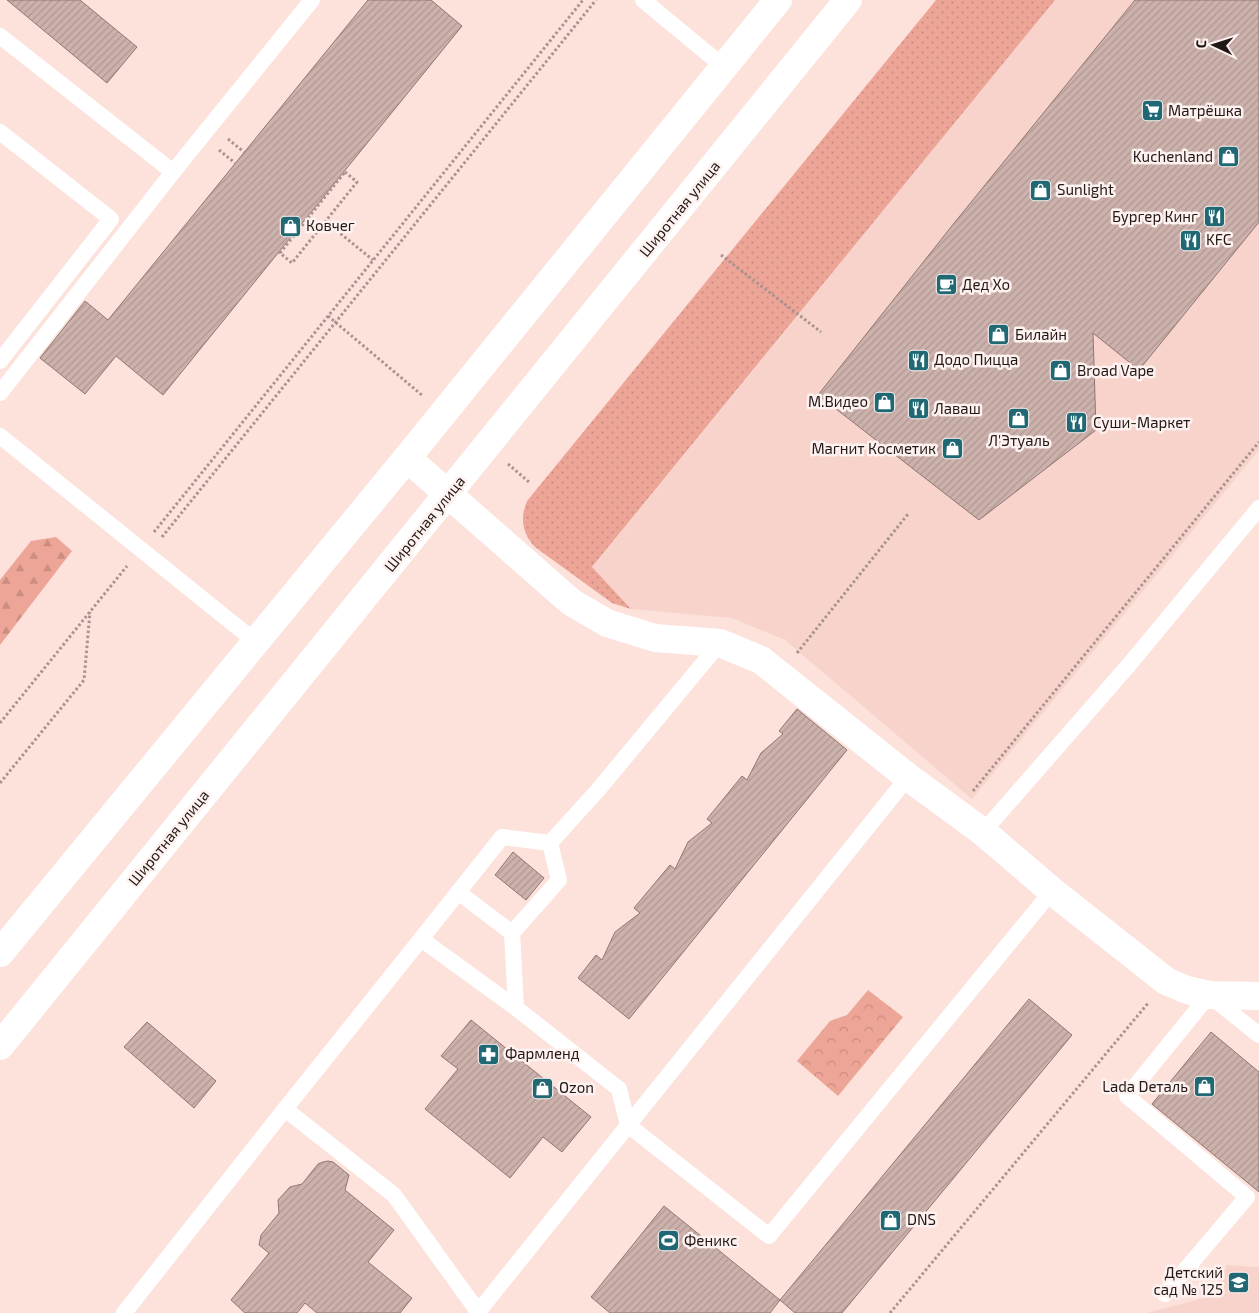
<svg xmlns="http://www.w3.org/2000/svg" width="1259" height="1313" font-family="'Exo 2',sans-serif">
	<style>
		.built { fill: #f8d3cc }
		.grass { fill: url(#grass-dots) }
		.forest { fill: url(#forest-firs) }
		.park { fill: url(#park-crowns) }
		.building { fill: url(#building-hatch); stroke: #907772 }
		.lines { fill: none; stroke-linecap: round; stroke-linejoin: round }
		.path { stroke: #a8938f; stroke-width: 3; stroke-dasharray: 2.5 2.5; stroke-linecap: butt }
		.lane { stroke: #fff; stroke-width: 16 }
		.street { stroke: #fff; stroke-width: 28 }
		.secondary { stroke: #fff; stroke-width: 28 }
		.labels { text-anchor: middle; stroke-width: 5; stroke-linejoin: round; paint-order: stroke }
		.poi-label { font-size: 15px; fill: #221816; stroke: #fef2f0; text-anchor: start }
		.street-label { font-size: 15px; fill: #221816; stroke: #fef2f0 }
	</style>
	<defs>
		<pattern id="grass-dots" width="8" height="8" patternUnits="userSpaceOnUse" patternTransform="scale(1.25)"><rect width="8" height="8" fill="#eda597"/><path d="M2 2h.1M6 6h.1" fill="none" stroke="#cb8d81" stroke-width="1.8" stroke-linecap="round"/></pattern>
		<pattern id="forest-firs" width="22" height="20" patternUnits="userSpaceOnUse" patternTransform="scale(1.25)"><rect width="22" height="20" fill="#eda597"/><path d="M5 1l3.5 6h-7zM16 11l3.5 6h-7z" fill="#cb8d81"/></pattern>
		<pattern id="park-crowns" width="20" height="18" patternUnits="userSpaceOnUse" patternTransform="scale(1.25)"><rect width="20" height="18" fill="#eda597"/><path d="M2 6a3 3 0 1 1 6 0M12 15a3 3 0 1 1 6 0" fill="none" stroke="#cb8d81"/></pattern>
		<pattern id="building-hatch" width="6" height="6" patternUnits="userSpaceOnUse" patternTransform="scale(1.25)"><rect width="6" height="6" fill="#ccb1ac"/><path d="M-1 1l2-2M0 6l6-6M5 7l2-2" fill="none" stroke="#af9893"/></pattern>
	</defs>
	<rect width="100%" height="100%" fill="#fde1db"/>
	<g class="built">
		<path d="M1055,0H1259V450L972,799L785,640L732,618L631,609L592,568Z"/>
		<path d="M1227,1265L1259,1267V1313H1147L1211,1296Z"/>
	</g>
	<path class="grass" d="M936,0H1055L592,567L631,609L612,603L535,547C522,533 520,518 527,501Z"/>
	<path class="forest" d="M56,537L72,551L0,645V580L31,541Z"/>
	<path class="park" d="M868,990L903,1017L838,1096L797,1061L830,1021L847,1015Z"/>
	<g class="building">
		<path d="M7,0H80L137,47L107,83Z"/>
		<path d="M368,0H431L462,26L163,395L116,356L85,394L40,358L85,301L108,320Z"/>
		<path d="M1135,0H1259V222L1139,370L1093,333L1096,430L979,520L818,395L955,222Z"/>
		<path d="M797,709L847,750L629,1019L578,978L596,955L602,960L615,932L640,913L634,908L670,865L675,869L688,842L712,823L707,819L742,776L747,780L761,753L783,734L779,731Z"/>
		<path d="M513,852L544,878L526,900L495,875Z"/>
		<path d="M1029,999L1072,1035L842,1313H795L780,1300Z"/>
		<path d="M471,1020L591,1117L562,1152L543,1137L510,1178L425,1109L458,1069L441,1056Z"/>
		<path d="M147,1022L216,1081L194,1108L124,1047Z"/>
		<path d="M1211,1032L1259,1072V1192L1152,1104Z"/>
		<path d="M328,1161L333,1162L349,1175L345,1190L394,1230L368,1262L412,1298L400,1313H317L305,1303L297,1313H245L231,1300L269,1253L259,1245L261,1235L279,1213L278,1200L290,1187L302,1184L318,1164L323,1162Z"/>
		<path d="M664,1206L780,1300L770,1313H610L591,1297Z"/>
	</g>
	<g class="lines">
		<g class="path">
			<path d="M228,139L244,152"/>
			<path d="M219,150L235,163"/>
			<path d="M345,172L357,182L292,263L280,253Z"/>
			<path d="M325,221L373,260"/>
			<path d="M721,255L821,332"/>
			<path d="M328,316L423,396"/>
			<path d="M508,464L529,482"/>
			<path d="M154,532L583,0"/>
			<path d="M162,537L596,0"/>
			<path d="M797,653L908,514"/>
			<path d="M0,723L127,566"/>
			<path d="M0,783L84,680L90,612"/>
			<path d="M973,791L1259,442"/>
			<path d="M890,1313L1149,1002"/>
		</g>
		<g class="lane">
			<path d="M643,0L724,67"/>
			<path d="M0,36L173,172L0,393"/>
			<path d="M0,132L111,219L0,361"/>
			<path d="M173,172L312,0"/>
			<path d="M0,436L256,642"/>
			<path d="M983,832L1128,666L1259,508"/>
			<path d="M458,892L512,933"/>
			<path d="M421,939L502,837L550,843"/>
			<path d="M516,1008L619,1089L628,1125L769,1236L1052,891"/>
			<path d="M285,1109L421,939L516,1008L512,933L559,880L550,843L598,790L720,643"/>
			<path d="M1165,1294L1247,1197L1127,1096L1209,995L1259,1035"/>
			<path d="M478,1312L908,777"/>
			<path d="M124,1313L285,1109L394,1195L479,1313"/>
		</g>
		<path class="street" d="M407,458L571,602L607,623L655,638L720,643L761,660L908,777L983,832L1052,891L1166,981L1187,990L1209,995L1259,996"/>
		<g class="secondary">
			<path d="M0,953L407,458L778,0"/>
			<path d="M0,1046L848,0"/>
		</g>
	</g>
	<defs>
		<symbol id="supermarket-square" viewBox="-11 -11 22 22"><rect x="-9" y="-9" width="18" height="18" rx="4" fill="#1f6874" stroke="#fef2f0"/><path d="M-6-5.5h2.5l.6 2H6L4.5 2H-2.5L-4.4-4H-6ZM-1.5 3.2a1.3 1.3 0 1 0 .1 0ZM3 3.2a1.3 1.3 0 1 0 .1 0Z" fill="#fff"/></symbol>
		<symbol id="shop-square" viewBox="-11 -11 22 22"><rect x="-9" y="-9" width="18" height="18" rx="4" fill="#1f6874" stroke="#fef2f0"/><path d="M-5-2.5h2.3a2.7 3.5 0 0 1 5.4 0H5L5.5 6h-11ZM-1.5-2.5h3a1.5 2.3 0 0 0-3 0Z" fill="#fff"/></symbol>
		<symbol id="restaurant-square" viewBox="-11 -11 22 22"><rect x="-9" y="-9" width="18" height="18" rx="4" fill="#1f6874" stroke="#fef2f0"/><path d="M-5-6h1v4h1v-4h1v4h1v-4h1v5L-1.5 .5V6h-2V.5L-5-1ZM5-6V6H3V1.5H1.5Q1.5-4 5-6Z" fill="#fff"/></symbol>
		<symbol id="cafe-square" viewBox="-11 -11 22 22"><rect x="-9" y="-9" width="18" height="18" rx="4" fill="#1f6874" stroke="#fef2f0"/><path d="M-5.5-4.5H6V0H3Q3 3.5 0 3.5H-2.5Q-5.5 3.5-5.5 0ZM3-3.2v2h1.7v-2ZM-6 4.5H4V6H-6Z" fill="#fff"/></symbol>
		<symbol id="pharmacy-square" viewBox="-11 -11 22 22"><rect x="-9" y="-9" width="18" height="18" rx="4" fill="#1f6874" stroke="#fef2f0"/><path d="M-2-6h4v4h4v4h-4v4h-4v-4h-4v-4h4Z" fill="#fff"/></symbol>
		<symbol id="stadium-square" viewBox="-11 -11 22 22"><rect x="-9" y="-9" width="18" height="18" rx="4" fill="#1f6874" stroke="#fef2f0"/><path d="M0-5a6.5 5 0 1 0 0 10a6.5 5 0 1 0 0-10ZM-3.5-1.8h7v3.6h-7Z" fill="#fff"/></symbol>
		<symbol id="school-square" viewBox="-11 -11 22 22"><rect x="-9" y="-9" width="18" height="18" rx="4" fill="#1f6874" stroke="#fef2f0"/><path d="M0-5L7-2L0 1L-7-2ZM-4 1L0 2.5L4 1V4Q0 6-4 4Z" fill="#fff"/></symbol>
	</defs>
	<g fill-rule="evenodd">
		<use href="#supermarket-square" x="1140" y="98" width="25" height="25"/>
		<use href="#shop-square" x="1216" y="144" width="25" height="25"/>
		<use href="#shop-square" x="1028" y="178" width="25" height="25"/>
		<use href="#restaurant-square" x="1202" y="204" width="25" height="25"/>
		<use href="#shop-square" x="278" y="214" width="25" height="25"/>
		<use href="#restaurant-square" x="1178" y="228" width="25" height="25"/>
		<use href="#cafe-square" x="934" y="272" width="25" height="25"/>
		<use href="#shop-square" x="986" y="322" width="25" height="25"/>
		<use href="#restaurant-square" x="906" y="348" width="25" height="25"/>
		<use href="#shop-square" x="1048" y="358" width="25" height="25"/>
		<use href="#shop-square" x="872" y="390" width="25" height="25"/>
		<use href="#restaurant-square" x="906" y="396" width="25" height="25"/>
		<use href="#shop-square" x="1006" y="406" width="25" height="25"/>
		<use href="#restaurant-square" x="1064" y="410" width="25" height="25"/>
		<use href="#shop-square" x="940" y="436" width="25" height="25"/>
		<use href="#pharmacy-square" x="476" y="1042" width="25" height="25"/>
		<use href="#shop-square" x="1192" y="1074" width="25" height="25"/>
		<use href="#shop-square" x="530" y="1076" width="25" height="25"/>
		<use href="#shop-square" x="878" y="1208" width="25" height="25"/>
		<use href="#stadium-square" x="656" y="1228" width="25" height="25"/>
		<use href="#school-square" x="1226" y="1270" width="25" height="25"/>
	</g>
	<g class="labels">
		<g class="poi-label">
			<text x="1168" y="116">Матрёшка</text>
			<text x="1213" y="162" text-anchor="end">Kuchenland</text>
			<text x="1057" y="195">Sunlight</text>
			<text x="1198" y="222" text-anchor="end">Бургер Кинг</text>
			<text x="306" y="231">Ковчег</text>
			<text x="1206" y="245">KFC</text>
			<text x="962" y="290">Дед Хо</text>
			<text x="1015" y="340">Билайн</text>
			<text x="934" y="365">Додо Пицца</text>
			<text x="1077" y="376">Broad Vape</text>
			<text x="868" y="407" text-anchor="end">М.Видео</text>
			<text x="934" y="414">Лаваш</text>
			<text x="1093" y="428">Суши-Маркет</text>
			<text x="1019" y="446" text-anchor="middle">Л'Этуаль</text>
			<text x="936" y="454" text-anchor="end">Магнит Косметик</text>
			<text x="505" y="1059">Фармленд</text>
			<text x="1188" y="1092" text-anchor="end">Lada Dеталь</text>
			<text x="559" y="1093">Ozon</text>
			<text x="907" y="1225">DNS</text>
			<text x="684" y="1246">Феникс</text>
			<text x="1223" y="1278" text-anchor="end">Детский<tspan x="1223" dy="17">сад № 125</tspan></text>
		</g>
		<g class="street-label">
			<text transform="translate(680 209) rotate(-51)" y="5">Широтная улица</text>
			<text transform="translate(425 524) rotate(-51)" y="5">Широтная улица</text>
			<text transform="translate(169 838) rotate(-51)" y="5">Широтная улица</text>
		</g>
	</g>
	<g transform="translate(1214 45) rotate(274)" stroke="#fef2f0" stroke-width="4" paint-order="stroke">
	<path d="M0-4L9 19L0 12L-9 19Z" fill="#221816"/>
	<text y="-8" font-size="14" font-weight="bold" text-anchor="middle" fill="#221816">С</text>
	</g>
</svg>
